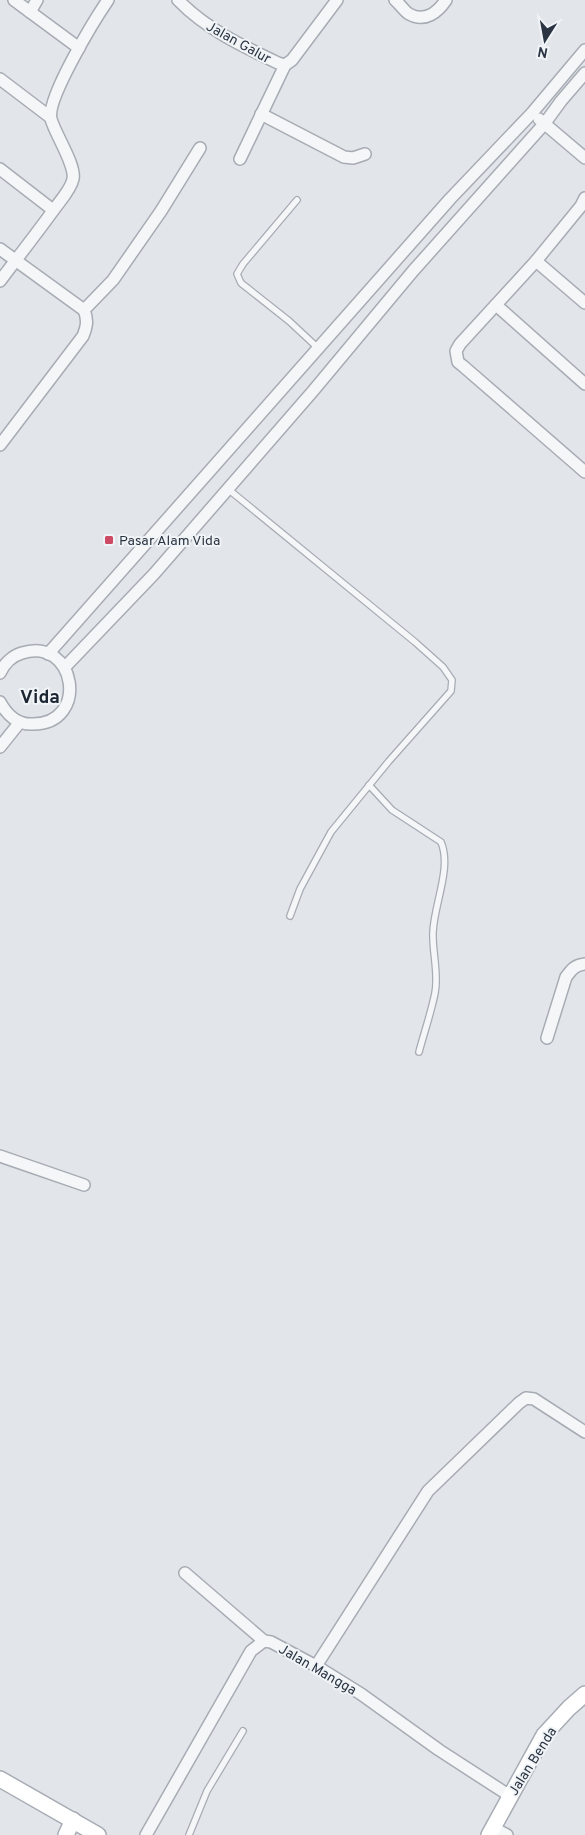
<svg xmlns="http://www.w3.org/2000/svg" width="585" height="1835" font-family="Overpass,sans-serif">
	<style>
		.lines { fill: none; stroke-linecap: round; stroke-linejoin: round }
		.lane-casing { stroke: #a7acb4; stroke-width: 8 }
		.street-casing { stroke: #a7acb4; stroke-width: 14 }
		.secondary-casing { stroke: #a7acb4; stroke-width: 18 }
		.lane { stroke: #f5f6f8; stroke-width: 5.5 }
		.street { stroke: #f5f6f8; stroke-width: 11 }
		.secondary { stroke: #fff; stroke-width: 15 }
		.poi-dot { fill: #cc4a64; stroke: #f1f4f7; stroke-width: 2 }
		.labels { text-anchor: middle; stroke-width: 4; stroke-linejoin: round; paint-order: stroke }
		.street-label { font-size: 14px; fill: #2a3442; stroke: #f1f4f7 }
		.poi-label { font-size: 14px; fill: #2a3442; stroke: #f1f4f7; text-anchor: start }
		.district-label { font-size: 19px; font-weight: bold; fill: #1c2532; stroke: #f1f4f7 }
	</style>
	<rect width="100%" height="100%" fill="#e2e5ea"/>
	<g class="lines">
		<defs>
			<g id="lane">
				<path d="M297,200L243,264L237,274L241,283L289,321L318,348"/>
				<path d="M228,489L415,642L443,667L452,680L451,691L389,761L331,832L300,889L290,916"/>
				<path d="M369,785L392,810L441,842C452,868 434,904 433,932C432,952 439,973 435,993C431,1013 424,1033 419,1052"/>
				<path d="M189,1835L207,1791L243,1731"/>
			</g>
			<g id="street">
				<path d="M14,0L79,48"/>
				<path d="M178,0C206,29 242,46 278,63L285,65L292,60L337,0"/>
				<path d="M395,0C400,4 404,11 409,14C425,23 438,12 446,0"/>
				<path d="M30,12L37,0"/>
				<path d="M0,79L50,117"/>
				<path d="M261,114L344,157L353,158L365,154"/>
				<path d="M539,119L585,158"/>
				<path d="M240,159L285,65"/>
				<path d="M0,169L53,210"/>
				<path d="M585,198L581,206L536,261L460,344L456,351L458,362L463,366L585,472"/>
				<path d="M0,249L84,310C88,320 87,326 83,336L0,445"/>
				<path d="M536,261L585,303"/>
				<path d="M0,281C18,257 37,233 55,208C61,200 71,189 73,179C76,165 55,134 51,119C46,99 95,19 108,0"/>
				<path d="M496,305L585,384"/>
				<path d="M84,310L113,280L161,211L200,148"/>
				<path d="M48,654L450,199L532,113L585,50"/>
				<path d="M65,667L154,574L313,391L413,271L545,123L561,101L585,73"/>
				<path d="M0,673C4,664 12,656 22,653C76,636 90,724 33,724C18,725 7,715 0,702"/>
				<path d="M0,747L20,722"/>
				<path d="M547,1038L566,977C572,969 575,965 585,964"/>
				<path d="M0,1156L84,1185"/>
				<path d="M185,1573L264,1641"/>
				<path d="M316,1666L428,1491L519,1403L526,1398L534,1399L585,1432"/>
				<path d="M494,1828L507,1835"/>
				<path d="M146,1835L251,1651L264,1641L271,1642L316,1666L361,1694L439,1750L510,1796"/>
			</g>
			<g id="secondary">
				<path d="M0,1779L98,1835"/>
				<path d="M66,1835L73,1820"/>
				<path d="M489,1835L544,1735L569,1708L585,1694"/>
			</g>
		</defs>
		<use href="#lane" class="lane-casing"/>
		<use href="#street" class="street-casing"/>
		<use href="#secondary" class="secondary-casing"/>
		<use href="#lane" class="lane"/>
		<use href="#street" class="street"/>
		<use href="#secondary" class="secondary"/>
	</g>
	<rect class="poi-dot" x="104" y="535" width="10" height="10" rx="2.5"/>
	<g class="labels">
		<g class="street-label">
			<text transform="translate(239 42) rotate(29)" y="5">Jalan Galur</text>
			<text transform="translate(318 1669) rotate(30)" y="5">Jalan Mangga</text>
			<text transform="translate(532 1761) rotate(-58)" y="5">Jalan Benda</text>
		</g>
		<g class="poi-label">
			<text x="119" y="545">Pasar Alam Vida</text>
		</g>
		<g class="district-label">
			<text x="40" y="703">Vida</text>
		</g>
	</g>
	<g transform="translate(545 40) rotate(191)" stroke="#f1f4f7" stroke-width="4" paint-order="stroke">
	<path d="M0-4L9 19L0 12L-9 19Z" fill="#2a3442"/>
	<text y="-8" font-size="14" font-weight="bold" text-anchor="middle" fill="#2a3442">N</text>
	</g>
</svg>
